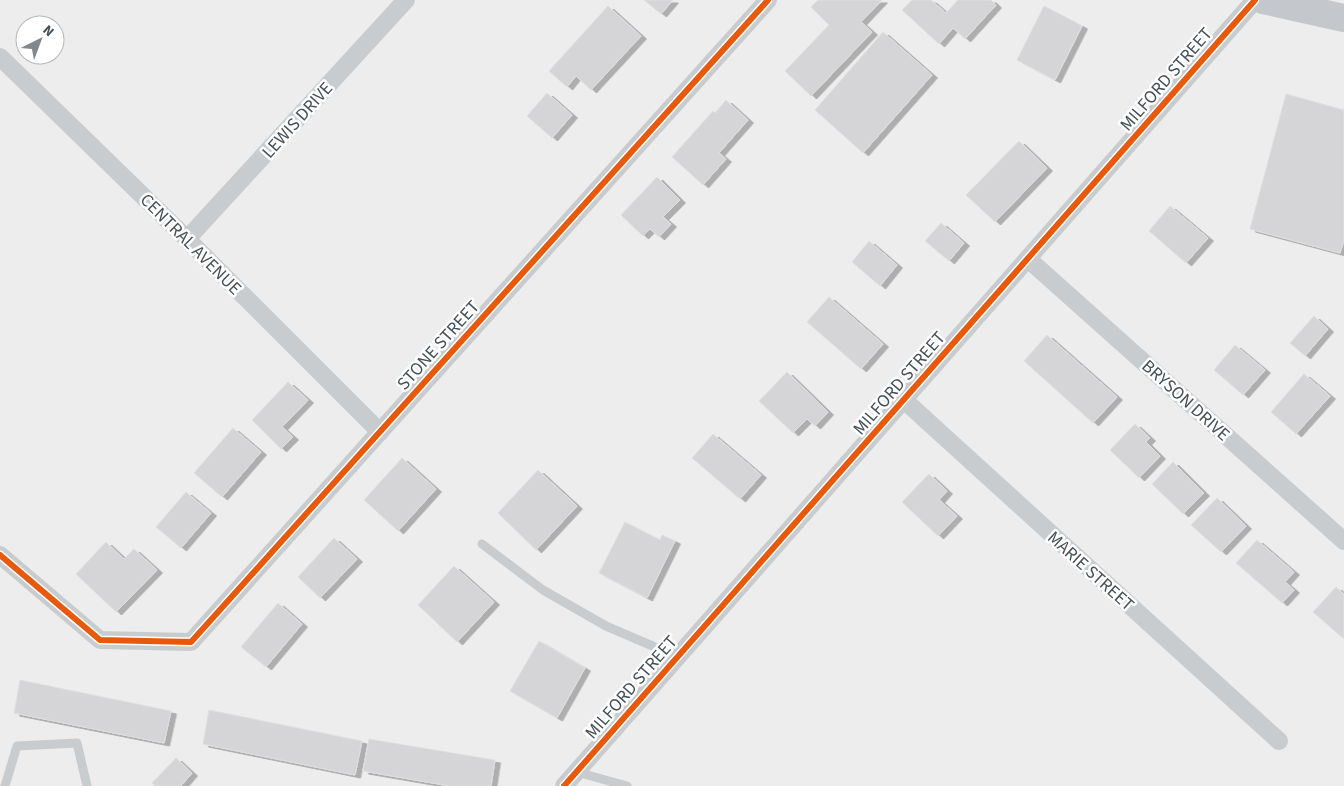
<svg xmlns="http://www.w3.org/2000/svg" width="1344" height="786" font-family="'Source Sans 3',sans-serif">
	<style>
		.building { fill: #d5d5d7; stroke: #dfdfe0; filter: url(#shadow) }
		.lines { fill: none; stroke-linecap: round; stroke-linejoin: round }
		.lane { stroke: #c9ccce; stroke-width: 9 }
		.street { stroke: #c9ccce; stroke-width: 18 }
		.primary { stroke: #c4c8cc; stroke-width: 28 }
		.cycleway-casing { stroke: #fff; stroke-width: 9 }
		.cycleway { stroke: #e8590c; stroke-width: 6 }
		.labels { text-anchor: middle; stroke-width: 5; stroke-linejoin: round; paint-order: stroke }
		.street-label { font-size: 18px; fill: #445059; stroke: #fff }
	</style>
	<defs>
		<filter id="shadow"><feDropShadow dx="5.5" dy="3" stdDeviation="0" flood-color="#0004"/></filter>
	</defs>
	<rect width="100%" height="100%" fill="#eeeded"/>
	<g class="building">
		<path d="M644,0H673L661,14Z"/>
		<path d="M818,0H882L861,22L872,32L811,96L785,71L829,25L811,7Z"/>
		<path d="M912,0H931L946,13L958,0H991L996,5L965,39L953,28L939,44L902,10Z"/>
		<path d="M608,6L641,36L591,90L576,76L567,87L549,71Z"/>
		<path d="M1044,6L1082,26L1055,80L1017,60Z"/>
		<path d="M883,32L932,75L863,153L815,110Z"/>
		<path d="M547,93L572,115L552,138L527,116Z"/>
		<path d="M1286,94L1344,110V240L1340,253L1250,229Z"/>
		<path d="M726,100L748,120L719,153L726,159L703,185L672,157L713,111L715,113Z"/>
		<path d="M1019,141L1047,168L995,222L966,195Z"/>
		<path d="M657,177L680,200L663,217L671,224L659,237L650,229L643,236L621,215Z"/>
		<path d="M1170,206L1208,238L1186,263L1149,231Z"/>
		<path d="M941,223L964,243L949,261L925,241Z"/>
		<path d="M869,241L897,265L880,286L852,262Z"/>
		<path d="M829,297L883,344L861,369L807,322Z"/>
		<path d="M1314,316L1328,329L1305,356L1290,343Z"/>
		<path d="M1047,335L1117,397L1093,423L1024,361Z"/>
		<path d="M1235,345L1265,370L1243,395L1214,370Z"/>
		<path d="M787,372L828,412L815,426L807,419L793,433L759,401Z"/>
		<path d="M1304,374L1330,396L1296,434L1271,412Z"/>
		<path d="M288,382L308,400L282,427L293,437L281,449L252,420Z"/>
		<path d="M1135,424L1150,438L1146,442L1160,456L1139,478L1110,450Z"/>
		<path d="M233,428L261,452L222,497L194,473Z"/>
		<path d="M713,434L761,475L740,499L692,458Z"/>
		<path d="M402,458L436,489L398,531L364,500Z"/>
		<path d="M1173,462L1204,493L1183,514L1152,484Z"/>
		<path d="M538,470L577,506L536,550L498,513Z"/>
		<path d="M929,474L947,491L939,500L957,516L938,536L902,502Z"/>
		<path d="M186,492L211,513L181,548L156,527Z"/>
		<path d="M1217,498L1246,526L1221,552L1191,525Z"/>
		<path d="M625,522L660,540L662,535L675,541L647,598L599,573Z"/>
		<path d="M334,538L357,559L320,598L298,577Z"/>
		<path d="M1257,540L1294,572L1285,582L1294,590L1282,603L1236,563Z"/>
		<path d="M106,542L124,559L134,549L157,570L116,612L76,574Z"/>
		<path d="M454,566L494,602L457,642L418,605Z"/>
		<path d="M1336,587L1344,594V639L1313,612Z"/>
		<path d="M278,603L302,624L266,667L241,647Z"/>
		<path d="M539,641L585,668L557,718L510,691Z"/>
		<path d="M20,680L171,711L164,743L14,713Z"/>
		<path d="M209,710L362,741L355,775L203,744Z"/>
		<path d="M369,739L495,760L491,786H450L363,771Z"/>
		<path d="M176,758L192,773L181,786H155L152,783Z"/>
	</g>
	<g class="lines">
		<g class="lane">
			<path d="M482,544L543,590L606,626L678,657"/>
			<path d="M577,772L627,786"/>
			<path d="M5,786L17,746L77,743L87,786"/>
		</g>
		<g class="street">
			<path d="M0,57L187,239L380,432"/>
			<path d="M187,239L406,0"/>
			<path d="M1028,259L1344,541"/>
			<path d="M904,400L1279,741"/>
			<path d="M0,555L100,640L191,642L768,0"/>
			<path d="M564,786L1255,0"/>
		</g>
		<path class="primary" d="M1263,0L1344,18"/>
		<defs>
			<g id="cycleway">
				<path d="M0,555L100,640L191,642L768,0"/>
				<path d="M564,786L1255,0"/>
			</g>
		</defs>
		<use href="#cycleway" class="cycleway-casing"/>
		<use href="#cycleway" class="cycleway"/>
	</g>
	<g class="labels">
		<g class="street-label">
			<text transform="translate(1166 79) rotate(-49)" y="6">MILFORD STREET</text>
			<text transform="translate(297 120) rotate(-48)" y="6">LEWIS DRIVE</text>
			<text transform="translate(191 244) rotate(45)" y="6">CENTRAL AVENUE</text>
			<text transform="translate(438 345) rotate(-48)" y="6">STONE STREET</text>
			<text transform="translate(899 383) rotate(-49)" y="6">MILFORD STREET</text>
			<text transform="translate(1186 400) rotate(42)" y="6">BRYSON DRIVE</text>
			<text transform="translate(1091 571) rotate(42)" y="6">MARIE STREET</text>
			<text transform="translate(631 687) rotate(-49)" y="6">MILFORD STREET</text>
		</g>
	</g>
	<g transform="translate(40 40) rotate(42)"><circle r="24" fill="#ffffff" stroke="#b4b9bd"/>
	<path d="M0-4L9 19L0 12L-9 19Z" fill="#80878d"/>
	<text y="-8" font-size="14" font-weight="bold" text-anchor="middle" fill="#445059">N</text>
	</g>
</svg>
